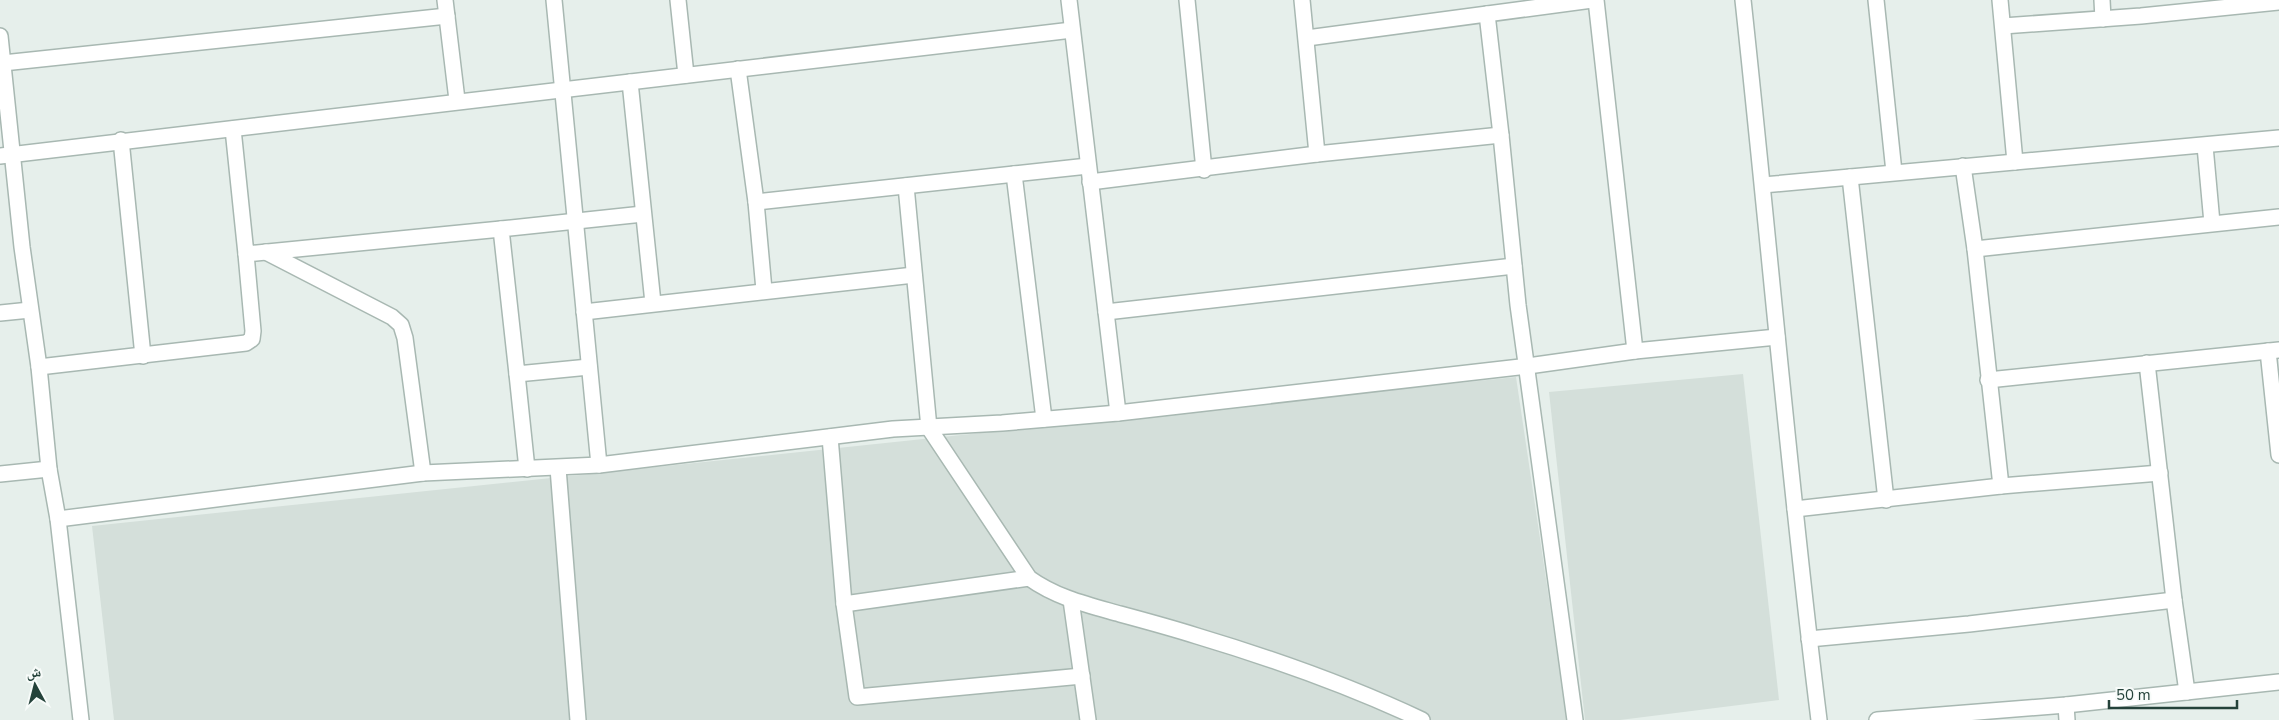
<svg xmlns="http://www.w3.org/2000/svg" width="2279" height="720" font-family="'Nunito Sans','Noto Naskh Arabic',sans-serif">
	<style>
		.built { fill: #d4dfda }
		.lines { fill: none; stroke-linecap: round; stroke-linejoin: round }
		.minor-casing { stroke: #a8b8b2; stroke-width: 18 }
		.minor { stroke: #fff; stroke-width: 15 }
	</style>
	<rect width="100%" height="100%" fill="#e6efeb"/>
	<g class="built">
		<path d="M1743,374L1779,700L1620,720H1585L1549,392Z"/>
		<path d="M1516,377L1567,720H114L92,526Z"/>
	</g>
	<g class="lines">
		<defs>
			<g id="minor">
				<path d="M445,0L457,100"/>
				<path d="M554,0L599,465"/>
				<path d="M678,0L686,75"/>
				<path d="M1069,0L1118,413"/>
				<path d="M1187,0L1204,170"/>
				<path d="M1302,0L1317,154"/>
				<path d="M1596,0L1635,351"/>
				<path d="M1743,0C1769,240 1789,480 1819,720"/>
				<path d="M1876,0L1894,172"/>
				<path d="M2000,0L2015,162"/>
				<path d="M2102,0L2103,19"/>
				<path d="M1487,14L1501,135L1518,305L1575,720"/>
				<path d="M2003,26L2141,16L2279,2"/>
				<path d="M0,36L22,247L39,367L49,469L58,519L81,720"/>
				<path d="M1307,38L1592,0"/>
				<path d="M3,63L447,16"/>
				<path d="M738,69L756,202L764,290"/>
				<path d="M630,82L653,303"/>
				<path d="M233,129L246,254L501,229"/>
				<path d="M121,140L143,356"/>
				<path d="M2205,146L2212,223"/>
				<path d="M0,156L1072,30"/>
				<path d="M1963,166L1975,249L2001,486"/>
				<path d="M1014,174L1044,419"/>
				<path d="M1850,177L1886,500"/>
				<path d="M1090,182L1317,154L1501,135"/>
				<path d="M1763,185L2279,138"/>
				<path d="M906,186L929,428L1029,578C1057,598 1088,605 1120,614C1146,621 1172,628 1197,636C1274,659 1350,686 1422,720"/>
				<path d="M756,202L1088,166"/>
				<path d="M1975,249L2279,217"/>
				<path d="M266,252L392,317L401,325L405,338L423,473"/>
				<path d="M584,312L914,275"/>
				<path d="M1106,312L1514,266"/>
				<path d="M0,313L30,310"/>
				<path d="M2268,351L2279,455"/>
				<path d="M2147,363L2174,600L2187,692"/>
				<path d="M39,367L246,343L252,339L253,331L246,254"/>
				<path d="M589,367L517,374L501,229L643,214"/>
				<path d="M517,374L527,469"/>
				<path d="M1988,380L2279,350"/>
				<path d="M830,437L844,604L857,697L1082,676"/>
				<path d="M558,468L578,720"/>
				<path d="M0,474L49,469"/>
				<path d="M1795,509L2001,486L2160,473"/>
				<path d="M58,519L423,473L599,465L893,429L1002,423L1118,413L1528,366L1635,351L1777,337"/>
				<path d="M1071,600L1088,720"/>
				<path d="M844,604L1029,578"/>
				<path d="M1809,639L1969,624L2174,600"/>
				<path d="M2066,705L2067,720"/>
				<path d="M1877,720L2066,705L2279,682"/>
			</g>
		</defs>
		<use href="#minor" class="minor-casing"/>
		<use href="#minor" class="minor"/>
	</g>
	<g transform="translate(35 685) rotate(353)" stroke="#f7fbf9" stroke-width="4" paint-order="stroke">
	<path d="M0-4L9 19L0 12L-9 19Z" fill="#24423a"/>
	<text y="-8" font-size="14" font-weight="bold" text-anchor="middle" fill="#24423a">ش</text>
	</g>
	<path d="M2109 700v8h128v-8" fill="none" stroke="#24423a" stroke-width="2.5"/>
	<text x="2116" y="700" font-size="15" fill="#24423a" stroke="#f7fbf9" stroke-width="4" paint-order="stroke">50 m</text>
</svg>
